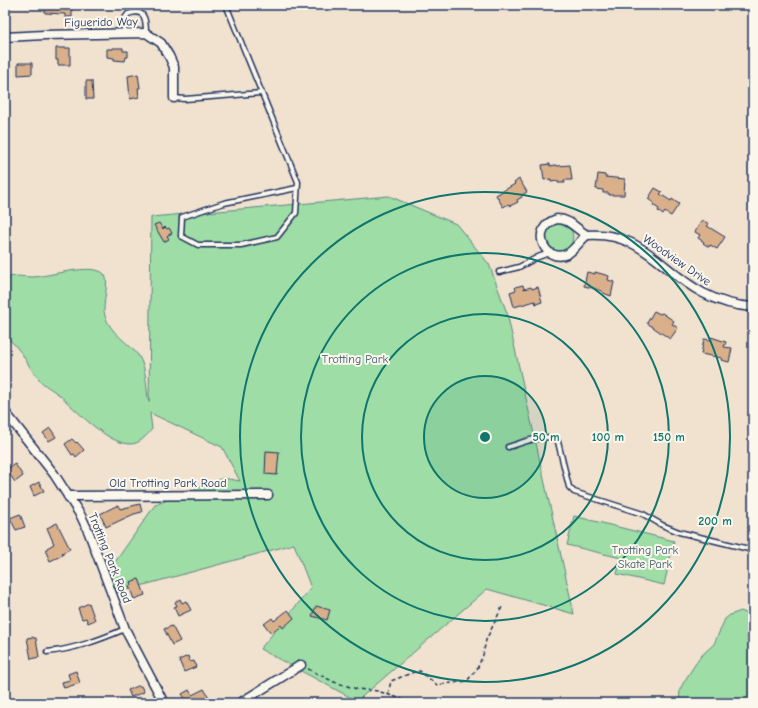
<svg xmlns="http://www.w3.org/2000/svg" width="758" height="708" font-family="'Comic Neue',sans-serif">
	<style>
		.green { fill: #9edda5; stroke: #5c8682 }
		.building { fill: #d9b08a; stroke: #1b2f5e }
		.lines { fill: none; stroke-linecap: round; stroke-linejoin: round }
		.lane-casing { stroke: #1b2f5e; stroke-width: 7 }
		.street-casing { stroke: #1b2f5e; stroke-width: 11 }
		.path { stroke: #1b2f5e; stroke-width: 1.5; stroke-dasharray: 4 3; stroke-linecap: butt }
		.lane { stroke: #fbf7ec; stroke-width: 4 }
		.street { stroke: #fbf7ec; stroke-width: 8 }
		.ring { fill: none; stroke: #0f766e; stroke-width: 2 }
		.labels { text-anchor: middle; stroke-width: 4; stroke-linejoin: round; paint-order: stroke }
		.street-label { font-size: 12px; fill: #1b2f5e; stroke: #fbf7ec }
		.park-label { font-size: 12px; fill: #3c5a70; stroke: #fbf7ec }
		.centre { fill: #0f766e; stroke: #fbf7ec; stroke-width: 2 }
		.ring-label { font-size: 12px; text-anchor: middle; font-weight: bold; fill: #0f766e; stroke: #fbf7ec; stroke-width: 4; stroke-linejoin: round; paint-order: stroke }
	</style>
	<rect width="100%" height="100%" fill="#f1e2cf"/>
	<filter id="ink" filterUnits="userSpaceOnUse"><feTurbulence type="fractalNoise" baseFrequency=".025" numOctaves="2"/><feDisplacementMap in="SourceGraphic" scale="8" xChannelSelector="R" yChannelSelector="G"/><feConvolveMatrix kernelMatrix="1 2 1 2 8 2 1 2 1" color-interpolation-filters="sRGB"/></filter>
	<g filter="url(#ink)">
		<g class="green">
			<path d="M389,196L456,224L489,264L507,313L574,614L487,589L357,701L260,649L311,588L294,544L111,594L106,575L155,505L223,478L240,481L222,447L150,413L152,429C146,436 140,444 130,444C105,443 76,409 58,394C52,389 44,386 39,379C30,370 26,358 18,349C15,344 9,340 5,336V279C14,274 22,277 32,277C47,277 93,262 104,274C111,281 101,305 105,316C111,334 127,341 138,355C148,370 145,386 149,402L151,217Z"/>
			<circle cx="559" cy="237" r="14"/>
			<path d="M574,516L674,541L664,585L617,574L621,558L567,545Z"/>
			<path d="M741,611L753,616V703H679L680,689L685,680L700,657L714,644L725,619L730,615Z"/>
		</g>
		<g class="building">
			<path d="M44,5H72V17H65V14L45,13Z"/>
			<path d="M56,48H70V65H58V60H56Z"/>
			<path d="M113,48H123V51H128V57H126L125,61L114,60V58L107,57V49H113Z"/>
			<path d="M18,63H32V74L18,75Z"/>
			<path d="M138,74L140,88H138L139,97L130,99L128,76Z"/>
			<path d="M86,81H92L93,99H86Z"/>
			<path d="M550,164V166L556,165L557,166L570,165L572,180H564L565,183H558V181L551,182V179L544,180L542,165Z"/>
			<path d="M598,174L605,175V177L625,179L624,195H609V193H603V190L596,189Z"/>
			<path d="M519,179L527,192L522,195V197L517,200L518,202L510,206L509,204L503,207L496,195L515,184L514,183Z"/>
			<path d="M655,188L662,192L660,194L671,201L672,199L679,204L671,216L665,212L663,215L658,211L659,209L653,205L654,203L648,199Z"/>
			<path d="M702,220L709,224L707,226L725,237L717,249L710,245L709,247L703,243L704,242L698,238L700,235L695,232Z"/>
			<path d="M159,223L163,229L165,227L167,229L169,228L172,233L167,236L169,239L164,242L154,225Z"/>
			<path d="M587,272L595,274V272L609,276L608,280L614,282L611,296L603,293V292L596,289L584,286Z"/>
			<path d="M523,285L524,289L531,287L532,289L538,287L542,302L536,304L535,301L514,307L510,292L516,290L515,287Z"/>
			<path d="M654,311L660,314L662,313L674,321L672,324L678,328L670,339L647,323Z"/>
			<path d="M711,337L726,342L724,347L732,348L729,362L721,360L722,358L701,354L704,339L711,340Z"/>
			<path d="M50,428L56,437L49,441L43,433Z"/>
			<path d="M72,439L76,443L77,442L84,450L76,457L74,454L72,455L65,444Z"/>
			<path d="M266,451L279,452L277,475L265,474Z"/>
			<path d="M15,464L23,476L15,482L6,469Z"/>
			<path d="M39,482L44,491L34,496L30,487Z"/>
			<path d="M140,504L142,512L134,514L106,527L100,514L118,505L120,509Z"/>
			<path d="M20,514L25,527L16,530L10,518Z"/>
			<path d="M57,523L70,549L62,553L63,555L50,561L45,550L47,549V548L54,544L47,528Z"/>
			<path d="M139,579L145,595L134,599L129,586L131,585L130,582Z"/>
			<path d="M180,599L182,603L186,601L191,610L178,616L174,607L177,606L175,602Z"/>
			<path d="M89,603L95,620L88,623L86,618L82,619L78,608Z"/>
			<path d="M316,606L330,610L327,620L312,616Z"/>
			<path d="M288,610L294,618L283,628L281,625L271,633L264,624L272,618L274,621Z"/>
			<path d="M172,626L180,641L172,645L164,629Z"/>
			<path d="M33,637V638H36L39,657L31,659L27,638Z"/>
			<path d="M188,656L190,662L194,661L196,667L184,672L179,660Z"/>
			<path d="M76,671L80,683L64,688L62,682L70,680L68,674Z"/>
			<path d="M138,686H141L144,692L131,697L128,690Z"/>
			<path d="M204,689L210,699L204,703H188L182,694L189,690L192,695Z"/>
		</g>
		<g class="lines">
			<defs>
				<g id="lane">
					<path d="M226,5L298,182L296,213L277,237L241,245H198L181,236L182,217L224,203L297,188"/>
					<path d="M124,33L125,18L128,14C145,8 146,19 146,33"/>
					<path d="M174,98L185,99L261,93"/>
					<path d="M499,272L519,267L538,257L549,253"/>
					<path d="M508,447C519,444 552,430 558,442L569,487L574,492L643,514L662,525L679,532L753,550"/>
					<path d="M47,652C75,649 99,640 125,629"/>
				</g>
				<g id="street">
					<path d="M5,37L44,35L146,33L161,43L169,56L174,67V98"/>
					<path d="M557,219C570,219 576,229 587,235C580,240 575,250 567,254C544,264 529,227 557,219Z"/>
					<path d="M587,235C642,231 661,271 703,293C718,301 736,306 753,307"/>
					<path d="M5,412L54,474L81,516L89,533L125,629L164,703"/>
					<path d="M68,496L268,495"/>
					<path d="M240,703L301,665"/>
				</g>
			</defs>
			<use href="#lane" class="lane-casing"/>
			<use href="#street" class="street-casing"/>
			<g class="path">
				<path d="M308,669L334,682L357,689L378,691L401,699L408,703"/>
				<path d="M388,694L391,681L414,672L420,671L437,685L467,681L477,669L483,655L486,640L502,607"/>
			</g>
			<use href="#lane" class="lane"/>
			<use href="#street" class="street"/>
		</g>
	</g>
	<circle cx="485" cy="437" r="61" fill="#0f766e" fill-opacity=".12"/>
	<g class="ring">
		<circle cx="485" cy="437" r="61"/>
		<circle cx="485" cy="437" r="123"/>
		<circle cx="485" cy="437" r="184"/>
		<circle cx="485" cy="437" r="245"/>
	</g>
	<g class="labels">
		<g class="street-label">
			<text transform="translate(101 22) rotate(-1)" y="4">Figuerido Way</text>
			<text transform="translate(677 260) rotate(35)" y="4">Woodview Drive</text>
			<text x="168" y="487">Old Trotting Park Road</text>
			<text transform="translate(110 558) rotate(68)" y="4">Trotting Park Road</text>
		</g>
		<g class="park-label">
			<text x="355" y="363">Trotting Park</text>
			<text x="645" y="554">Trotting Park<tspan x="645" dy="14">Skate Park</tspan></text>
		</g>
	</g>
	<circle cx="485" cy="437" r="6" class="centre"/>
	<g class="ring-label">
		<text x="546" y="441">50 m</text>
		<text x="608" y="441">100 m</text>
		<text x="669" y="441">150 m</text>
		<text x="715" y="525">200 m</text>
	</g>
	<rect width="758" height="708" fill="none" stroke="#fbf7ec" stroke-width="20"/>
	<rect x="10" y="10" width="738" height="688" fill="none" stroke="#1b2f5e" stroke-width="1.5" filter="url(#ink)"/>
</svg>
